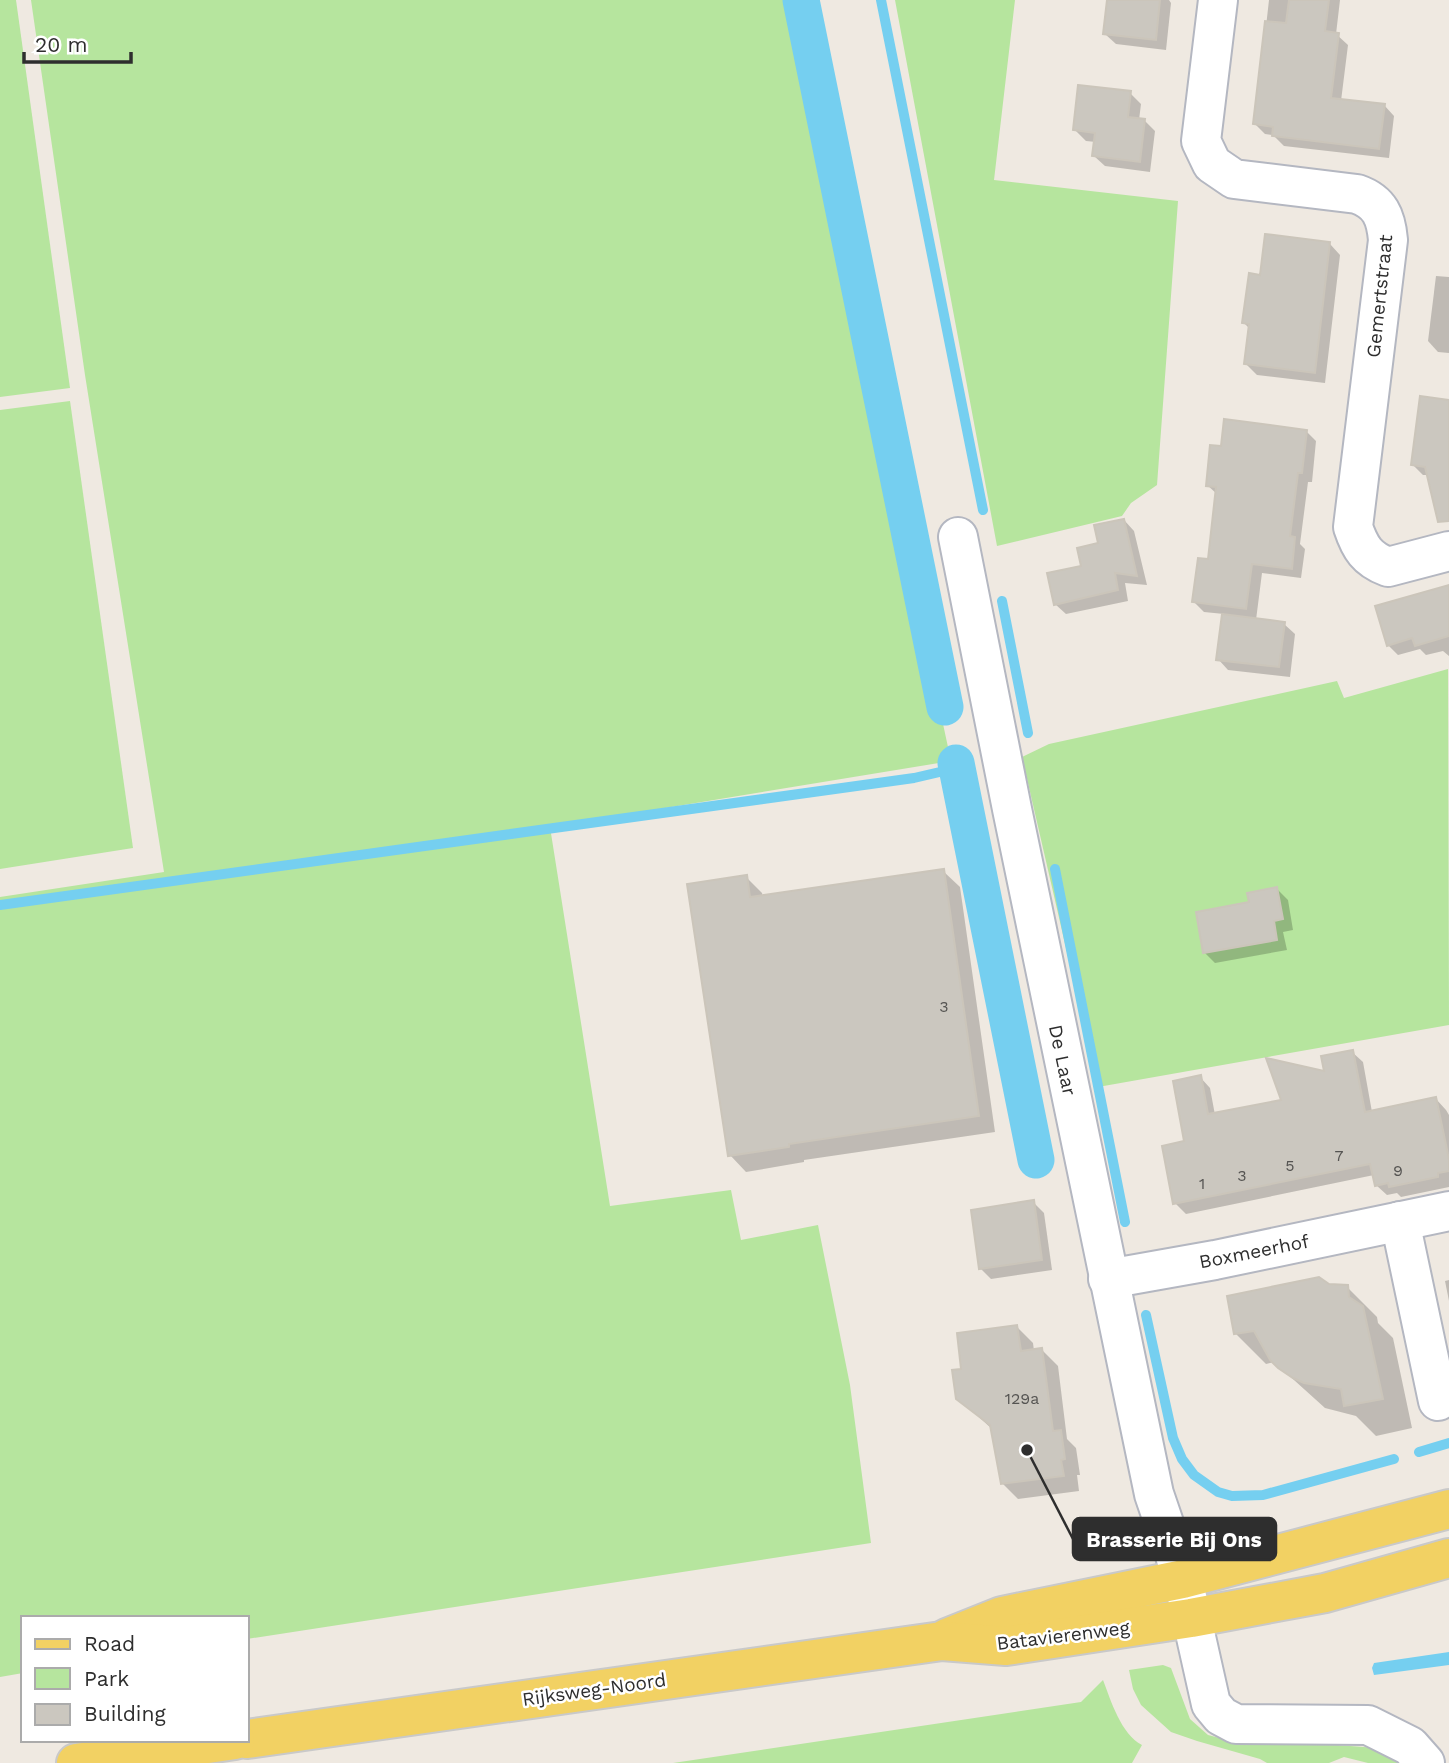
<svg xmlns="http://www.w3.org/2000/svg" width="1449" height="1763" font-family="'Work Sans',sans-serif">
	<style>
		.green { fill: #b6e59e }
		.water { fill: #75cff0 }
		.shadow { fill: #0003 }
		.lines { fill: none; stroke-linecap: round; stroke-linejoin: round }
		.stream { stroke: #75cff0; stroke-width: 10 }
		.canal { stroke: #75cff0; stroke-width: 37 }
		.building { fill: #cbc7bf; stroke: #cbc5ba; stroke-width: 2 }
		.minor-casing { stroke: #b4b7c1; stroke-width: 42 }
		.major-casing { stroke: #c9c9c9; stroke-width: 42 }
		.minor { stroke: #fff; stroke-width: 38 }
		.major { stroke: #f2d163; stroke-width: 38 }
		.labels { text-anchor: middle; stroke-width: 5; stroke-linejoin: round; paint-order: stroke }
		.number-label { font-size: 16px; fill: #555452 }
		.street-label { font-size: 19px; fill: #2e2e2e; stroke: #fff }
		.leader { fill: none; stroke: #2e2e2e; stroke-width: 2.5 }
		.callout-dot { fill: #2e2e2e; stroke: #fff; stroke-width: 2.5 }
		.callout { fill: #2e2e2e; stroke: #2e2e2e; stroke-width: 2.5 }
		.callout-label { font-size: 21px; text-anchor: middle; font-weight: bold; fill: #fff }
	</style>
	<rect width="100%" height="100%" fill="#efe9e1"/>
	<g class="green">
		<path d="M0,0H16L70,388L0,397Z"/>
		<path d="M31,0H787L951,761L550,827L610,1206L731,1190L741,1240L818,1225L850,1385L871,1543L247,1639V1618H23V1673L0,1677V897L164,872L85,375Z"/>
		<path d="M895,0H1015L994,180L1178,201L1157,485L1131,503L1122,516L997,546Z"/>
		<path d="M70,401L133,848L0,869V410Z"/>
		<path d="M1448,669L1449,1025L1098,1087L1022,757L1049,744L1337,681L1344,698Z"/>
		<path d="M1163,1665L1171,1668L1190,1719L1208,1735L1231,1741H1282L1391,1749L1410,1763H1368L1344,1757L1329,1763H1267L1260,1759L1197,1741L1171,1732L1141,1705L1133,1689L1129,1670Z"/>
		<path d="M1103,1680C1111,1701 1121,1734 1142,1745L1132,1763H673L1081,1702Z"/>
	</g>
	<path class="water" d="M1449,1652V1665L1374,1675L1372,1668L1374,1663Z"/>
	<g class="shadow">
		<path d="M1109,0H1169L1171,3L1166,50L1116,44L1105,34Z"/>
		<path d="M1269,0H1340L1336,34L1348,45L1341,101L1384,105L1394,116L1389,158L1284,146L1273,135L1265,134L1255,124Z"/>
		<path d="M1130,93L1141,104L1139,120H1144L1155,131L1150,172L1105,166L1094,156L1096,142L1086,141L1075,130Z"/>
		<path d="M1330,244L1340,255L1325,383L1257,375L1246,364L1250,329L1244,323L1262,277Z"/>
		<path d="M1436,276L1449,277V353L1438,352L1428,341Z"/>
		<path d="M1449,401V505L1429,475H1423L1413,465Z"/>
		<path d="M1306,431L1316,441L1312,482H1308L1300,544L1305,549L1301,578L1262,573L1256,620L1284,624L1295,634L1290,677L1228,670L1218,659L1224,614L1204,612L1194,602L1209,561L1217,494L1207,485L1223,448Z"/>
		<path d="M1124,520L1134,531L1147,585L1125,583L1128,601L1066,614L1055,604L1100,545Z"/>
		<path d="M1449,587V656L1443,651L1426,655L1420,649L1398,655L1388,645Z"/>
		<path d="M943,871L960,887L995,1132L804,1160V1162L746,1172L730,1155L746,877L762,893L763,897Z"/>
		<path d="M1277,889L1288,900L1293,930L1283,932L1287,950L1215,963L1204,952L1251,903Z"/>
		<path d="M1352,1052L1363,1062L1372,1112L1436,1099L1446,1110L1449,1115V1187L1401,1197L1397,1193L1387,1195L1376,1185L1374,1175L1186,1214L1175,1203L1200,1077L1210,1088L1215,1115L1283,1101L1326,1073Z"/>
		<path d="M1033,1202L1044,1213L1052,1270L991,1279L980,1268Z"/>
		<path d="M1449,1280V1301L1445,1281Z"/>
		<path d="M1328,1286L1347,1287L1377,1317L1378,1323L1393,1338L1412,1428L1376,1436L1356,1416L1325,1408L1274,1362L1266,1364L1236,1334Z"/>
		<path d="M1017,1327L1033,1343L1034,1351L1042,1350L1058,1366L1067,1439L1076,1448L1080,1475H1077L1079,1491L1018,1499L1002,1483L992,1429L958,1398L963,1371Z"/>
	</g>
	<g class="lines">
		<g class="stream">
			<path d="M881,0L983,510"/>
			<path d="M1002,601L1028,733"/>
			<path d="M1055,869L1125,1222"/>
			<path d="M0,905L914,778L957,768"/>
			<path d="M1146,1315L1173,1438L1182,1459L1194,1475L1218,1492L1232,1496L1263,1495L1394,1459"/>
			<path d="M1419,1452L1449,1443"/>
		</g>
		<g class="canal">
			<path d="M801,0L945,707"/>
			<path d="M956,763L1036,1160"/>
		</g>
	</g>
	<g class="building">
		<path d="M1107,0H1160L1156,40L1103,34Z"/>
		<path d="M1289,0H1329L1325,31L1339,33L1331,98L1385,104L1379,149L1272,136L1273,127L1253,124L1265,21L1286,23Z"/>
		<path d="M1078,85L1131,91L1128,117L1145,119L1140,162L1092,156L1095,133L1073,130Z"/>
		<path d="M1265,234L1330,242L1315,373L1244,364L1249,324L1242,323L1249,273L1260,275Z"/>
		<path d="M1420,396L1449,400V521L1438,522L1425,467L1411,465Z"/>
		<path d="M1224,419L1307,430L1302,473H1298L1290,536L1295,537L1292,569L1252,564L1246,609L1192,602L1198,558L1208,559L1216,487L1206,486L1210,445L1221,446Z"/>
		<path d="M1124,519L1137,576L1115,573L1118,590L1054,605L1047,573L1081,566L1077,548L1098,543L1094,525Z"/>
		<path d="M1449,585V636L1415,646L1412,638L1387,646L1375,606Z"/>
		<path d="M1222,614L1285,622L1279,667L1216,660Z"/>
		<path d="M944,869L979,1116L789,1144V1147L728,1156L687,884L747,875L750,897Z"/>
		<path d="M1277,887L1283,919L1274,921L1277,940L1203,953L1196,912L1249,902L1247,893Z"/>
		<path d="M1353,1050L1365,1112L1436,1097L1449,1159V1171L1438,1173V1177L1389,1187L1388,1183L1375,1186L1370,1164L1173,1204L1162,1146L1184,1141L1173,1081L1201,1075L1208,1114L1281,1100L1266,1058L1324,1071L1321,1056Z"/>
		<path d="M1034,1200L1042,1260L979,1269L971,1210Z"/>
		<path d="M1319,1277L1329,1284L1348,1285L1349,1297L1363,1306L1383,1399L1344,1406L1341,1389L1304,1383L1293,1378L1278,1368L1270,1360L1254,1331L1234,1334L1227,1296Z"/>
		<path d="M1017,1325L1021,1351L1042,1348L1053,1431L1061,1430L1065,1459L1061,1460L1064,1476L1001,1484L990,1425L956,1399L952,1370L961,1369L957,1333Z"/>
	</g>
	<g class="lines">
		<defs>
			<g id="minor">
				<path d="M1218,0L1201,141L1212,164L1234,179L1357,194C1380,202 1386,217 1388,240L1353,527C1360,548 1367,559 1388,567L1449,551"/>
				<path d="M958,537L1012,809L1154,1494L1183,1579L1211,1704L1221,1716L1236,1724L1368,1725L1410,1746L1425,1763"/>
				<path d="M1400,1221L1438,1401"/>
				<path d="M1108,1279L1215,1260L1449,1211"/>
			</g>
			<g id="major">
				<path d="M947,1638L1002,1616L1183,1579L1449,1509"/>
				<path d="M247,1739L942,1641L1006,1646L1191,1618L1325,1593L1449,1558"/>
				<path d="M76,1763L235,1740"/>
			</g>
		</defs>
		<use href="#minor" class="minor-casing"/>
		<use href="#major" class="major-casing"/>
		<use href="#minor" class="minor"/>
		<use href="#major" class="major"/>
	</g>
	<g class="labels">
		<g class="number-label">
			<text x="944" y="1012">3</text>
			<text x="1339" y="1161">7</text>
			<text x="1290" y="1171">5</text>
			<text x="1398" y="1176">9</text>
			<text x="1242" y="1181">3</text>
			<text x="1202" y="1189">1</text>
			<text x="1022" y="1404">129a</text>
		</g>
		<g class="street-label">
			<text transform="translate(1379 296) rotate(-84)" y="7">Gemertstraat</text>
			<text transform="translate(1063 1060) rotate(78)" y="7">De Laar</text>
			<text transform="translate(1254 1251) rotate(-11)" y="7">Boxmeerhof</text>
			<text transform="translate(1063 1635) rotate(-7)" y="7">Batavierenweg</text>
			<text transform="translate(594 1689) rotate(-8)" y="7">Rijksweg-Noord</text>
		</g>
	</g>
	<path class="leader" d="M1027 1450L1073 1539"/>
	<circle class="callout-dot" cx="1027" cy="1450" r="7"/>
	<rect class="callout" x="1073" y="1518" width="203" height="42" rx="7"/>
	<g class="callout-label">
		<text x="1174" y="1547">Brasserie Bij Ons</text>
	</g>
	<rect x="21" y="1616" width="228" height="126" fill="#ffffff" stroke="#ababab" stroke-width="2"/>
	<rect x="35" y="1639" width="35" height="10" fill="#f2d163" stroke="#ababab" stroke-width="2"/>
	<text x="84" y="1651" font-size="21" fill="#2e2e2e">Road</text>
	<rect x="35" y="1668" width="35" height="21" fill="#b6e59e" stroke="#ababab" stroke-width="2"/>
	<text x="84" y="1686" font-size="21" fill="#2e2e2e">Park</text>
	<rect x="35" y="1704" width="35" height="21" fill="#cbc7bf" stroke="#ababab" stroke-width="2"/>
	<text x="84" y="1721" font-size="21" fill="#2e2e2e">Building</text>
	<path d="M24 52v10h107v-10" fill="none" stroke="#2e2e2e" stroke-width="3.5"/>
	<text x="35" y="52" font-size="21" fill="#2e2e2e" stroke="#ffffff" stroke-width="5" paint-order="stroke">20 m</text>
</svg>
